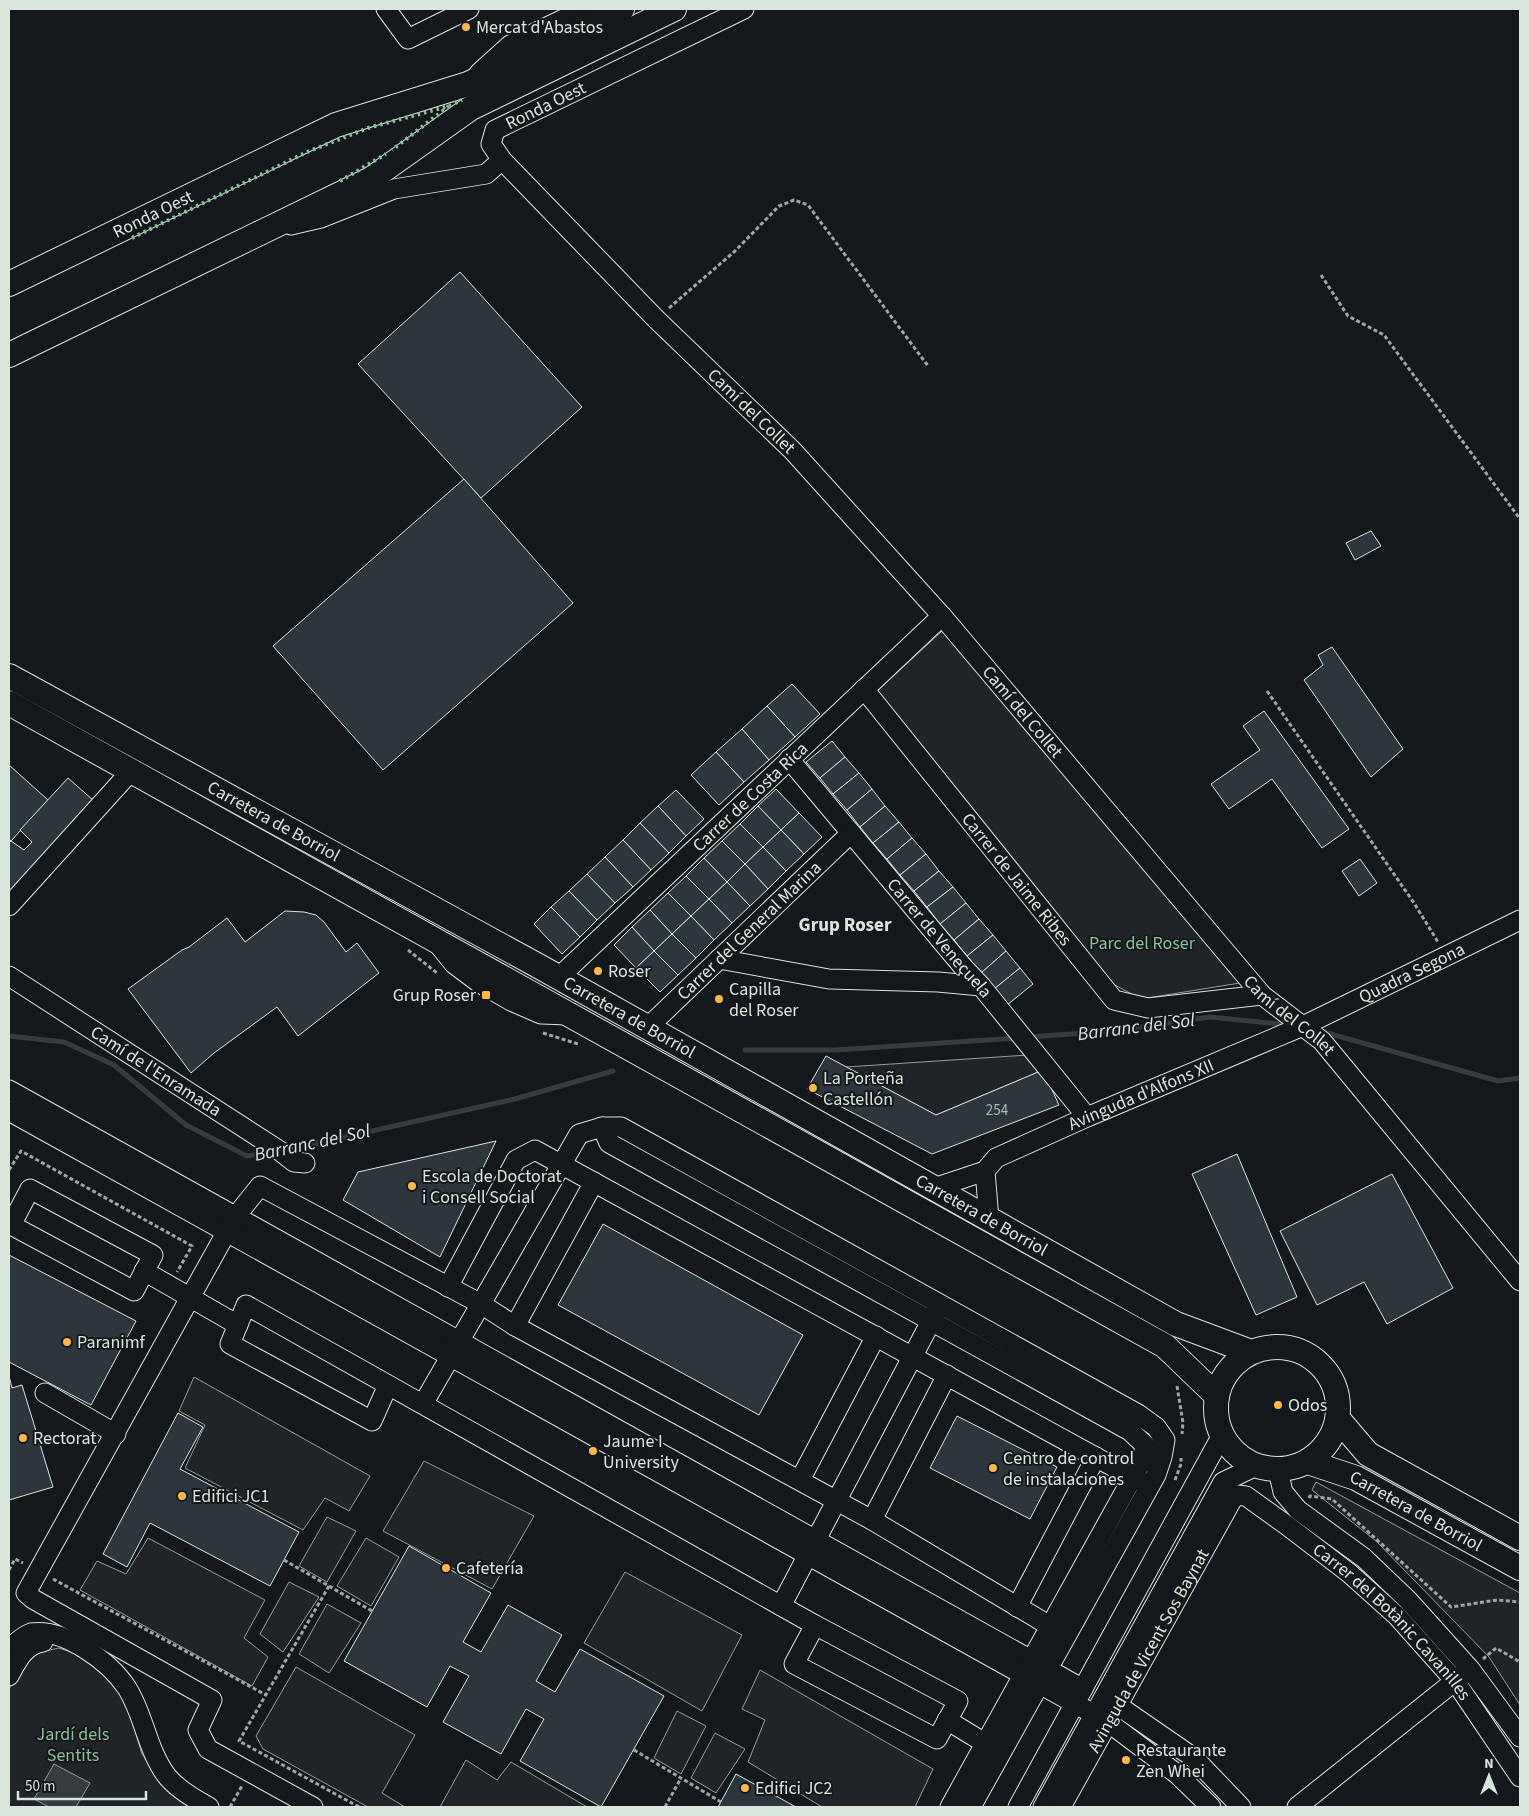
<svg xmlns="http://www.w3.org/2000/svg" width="1529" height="1816" font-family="'Source Sans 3',sans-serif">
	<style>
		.green { fill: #202428; stroke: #939e99 }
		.water { fill: #363b3e; stroke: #939e99 }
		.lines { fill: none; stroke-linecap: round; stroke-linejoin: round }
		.stream { stroke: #363b3e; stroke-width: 5 }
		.building { fill: #2c363c; stroke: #d8e6dc }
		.minor-casing { stroke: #d8e6dc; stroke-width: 21 }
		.major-casing { stroke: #d8e6dc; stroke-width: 26 }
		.path { stroke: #9da8a2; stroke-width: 3; stroke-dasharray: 4 2.5; stroke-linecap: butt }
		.minor { stroke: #14181c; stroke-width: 19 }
		.major { stroke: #14181c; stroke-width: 24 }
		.hedge { stroke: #8ac095; stroke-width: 4; stroke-dasharray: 2.5 4; stroke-linecap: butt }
		.poi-dot { fill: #ffb74d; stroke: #14181c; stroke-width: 2 }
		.labels { text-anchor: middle; stroke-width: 4; stroke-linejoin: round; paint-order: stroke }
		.number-label { font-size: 15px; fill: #adbab4 }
		.poi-label { font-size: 18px; fill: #d8e6dc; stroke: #14181c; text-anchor: start }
		.street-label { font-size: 18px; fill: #d8e6dc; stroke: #14181c }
		.park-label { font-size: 18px; fill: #8ac095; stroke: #14181c }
		.neighbourhood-label { font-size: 19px; font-weight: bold; fill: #d8e6dc; stroke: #14181c }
		.water-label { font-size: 19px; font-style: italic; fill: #d8e6dc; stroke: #14181c }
	</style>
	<rect width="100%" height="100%" fill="#14181c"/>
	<g class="green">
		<path d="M942,631L1240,983L1141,999L1113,984L876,692Z"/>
		<path d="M1028,1055L1043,1070L936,1115L846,1067Z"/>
		<path d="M194,1377L370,1476L349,1511L325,1498L303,1530L185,1468L205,1425L179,1411Z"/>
		<path d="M424,1461L534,1516L492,1589L383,1531Z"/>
		<path d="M1316,1482L1520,1593V1705L1489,1657L1376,1541L1312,1490Z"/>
		<path d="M327,1517L356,1531L327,1582L299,1566Z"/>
		<path d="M148,1538L265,1600L244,1638L268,1657L252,1686L80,1590L97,1561L126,1574Z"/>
		<path d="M366,1538L399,1557L371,1606L337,1586Z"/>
		<path d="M625,1572L742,1635L702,1711L584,1643Z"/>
		<path d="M289,1582L319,1597L283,1652L260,1634Z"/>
		<path d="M327,1604L361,1623L329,1673L299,1654Z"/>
		<path d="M59,1648L83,1656L123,1692L142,1754L161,1781L193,1807H9V1689L22,1666L40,1652Z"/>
		<path d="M296,1667L415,1735L382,1793L405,1807H368L263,1749L256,1736Z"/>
		<path d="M760,1670L933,1769L915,1807H822L748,1762L765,1720L742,1709Z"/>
		<path d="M677,1711L706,1726L681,1774L654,1758Z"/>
		<path d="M715,1733L745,1749L716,1793L691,1778Z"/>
		<path d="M466,1760L497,1780L511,1762L587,1807H440Z"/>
	</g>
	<path class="water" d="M54,1764L90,1783L76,1807H49L34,1799Z"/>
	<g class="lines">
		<g class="stream">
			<path d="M1320,1031L1498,1081L1520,1078"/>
			<path d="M9,1036L64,1042L114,1065L186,1125L247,1156L271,1152"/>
			<path d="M1028,1037L1115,1031L1210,1017L1290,1025"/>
			<path d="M745,1050H836L1017,1038"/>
			<path d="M287,1150L515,1099L613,1071"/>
		</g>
	</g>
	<g class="building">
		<path d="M460,272L582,407L481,498L358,364Z"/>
		<path d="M464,479L573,603L383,770L273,646Z"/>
		<path d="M1371,531L1381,546L1355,560L1346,543Z"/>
		<path d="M1332,647L1403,749L1371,777L1304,680L1323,665L1318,655Z"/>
		<path d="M792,684L820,714L795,737L767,706Z"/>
		<path d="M767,706L795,737L769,760L742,729Z"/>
		<path d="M1264,711L1349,829L1322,848L1272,779L1229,809L1211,784L1260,750L1243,726Z"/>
		<path d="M742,729L769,760L744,782L716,752Z"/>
		<path d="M832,741L845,757L820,778L806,762Z"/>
		<path d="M716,752L744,782L719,805L691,775Z"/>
		<path d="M845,757L859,773L833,794L820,778Z"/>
		<path d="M9,765L48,800L11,841L9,839Z"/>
		<path d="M859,773L872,789L847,810L833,794Z"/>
		<path d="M68,778L94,801L9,897V843L11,841L24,850L32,842L20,830Z"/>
		<path d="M776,789L799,813L781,830L758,806Z"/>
		<path d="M872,789L885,806L860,827L847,810Z"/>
		<path d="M676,790L704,819L686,836L658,806Z"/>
		<path d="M658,806L686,836L669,853L640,823Z"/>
		<path d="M758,806L781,830L763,847L740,824Z"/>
		<path d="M885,806L899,822L873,843L860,827Z"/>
		<path d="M799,813L822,837L804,854L781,830Z"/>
		<path d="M899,822L912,838L887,859L873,843Z"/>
		<path d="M640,823L669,853L651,870L623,840Z"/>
		<path d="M740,824L763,847L745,864L722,841Z"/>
		<path d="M781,830L804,854L786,871L763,847Z"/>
		<path d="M912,838L926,854L900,875L887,859Z"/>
		<path d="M623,840L651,870L633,887L605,857Z"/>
		<path d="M722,841L745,864L727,882L704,858Z"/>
		<path d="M763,847L786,871L768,889L745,864Z"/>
		<path d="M926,854L939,871L914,891L900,875Z"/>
		<path d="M605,857L633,887L615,903L587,874Z"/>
		<path d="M704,858L727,882L709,899L686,876Z"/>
		<path d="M1360,859L1377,883L1359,896L1342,871Z"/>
		<path d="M745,864L768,889L750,906L727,882Z"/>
		<path d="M939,871L953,887L927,907L914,891Z"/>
		<path d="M587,874L615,903L597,920L569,891Z"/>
		<path d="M686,876L709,899L691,916L668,893Z"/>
		<path d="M727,882L750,906L732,923L709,899Z"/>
		<path d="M953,887L966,903L940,924L927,907Z"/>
		<path d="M569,891L597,920L580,937L551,907Z"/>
		<path d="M668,893L691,916L672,934L650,910Z"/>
		<path d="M709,899L732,923L714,940L691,916Z"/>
		<path d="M966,903L979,919L954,940L940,924Z"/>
		<path d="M551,907L580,937L562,954L534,924Z"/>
		<path d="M650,910L672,934L654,951L632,927Z"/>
		<path d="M285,911L304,912L316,915L324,922L346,952L357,943L379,973L298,1036L277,1007L214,1053L191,1073L128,989L182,950L189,947L227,918L245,942Z"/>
		<path d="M691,916L714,940L696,958L672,934Z"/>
		<path d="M979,919L993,935L967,956L954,940Z"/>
		<path d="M632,927L654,951L636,968L614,945Z"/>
		<path d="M672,934L696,958L678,975L654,951Z"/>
		<path d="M993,935L1006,951L981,973L967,956Z"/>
		<path d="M654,951L678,975L660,992L636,968Z"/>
		<path d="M1006,951L1020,968L994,989L981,973Z"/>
		<path d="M1020,968L1033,984L1007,1005L994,989Z"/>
		<path d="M826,1056L936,1115L1043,1070L1059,1105L932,1154L807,1089Z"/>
		<path d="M496,1141L440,1257L343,1200L358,1172Z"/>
		<path d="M1237,1154L1297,1297L1256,1315L1192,1174Z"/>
		<path d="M1392,1174L1453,1288L1387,1324L1364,1282L1317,1305L1280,1231Z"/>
		<path d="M603,1224L803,1335L759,1415L558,1305Z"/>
		<path d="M9,1255L136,1321L91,1405L9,1362Z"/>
		<path d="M9,1376L12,1388L22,1385L53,1487L9,1500Z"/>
		<path d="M178,1413L203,1427L180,1469L299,1532L270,1586L150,1523L127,1567L103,1554Z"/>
		<path d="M957,1416L1057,1467L1030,1519L930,1468Z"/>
		<path d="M409,1546L491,1593L463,1642L481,1652L508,1605L562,1635L536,1681L555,1692L580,1649L664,1696L601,1807L520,1761L544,1719L526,1709L501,1754L443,1722L469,1676L450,1666L427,1707L344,1661Z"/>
		<path d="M736,1774L796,1807H718Z"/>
	</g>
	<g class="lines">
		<defs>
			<g id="minor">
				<path d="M386,9L408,39L469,9"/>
				<path d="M479,73L510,45L584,9"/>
				<path id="s1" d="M502,160L656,319L792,450L942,616L1262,995L1322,1041L1520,1281"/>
				<path id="s2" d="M291,225L321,218L394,189L486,174L502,160L491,144L495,130L744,9"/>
				<path id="s3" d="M864,689L1114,1000L1148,1008L1262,995"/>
				<path id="s4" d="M789,759L964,968L981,986L1087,1117"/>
				<path d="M9,906L132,770"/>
				<path d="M438,944L454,964L478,982L511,1001L541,1014L569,1015"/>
				<path d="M719,959L829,979L938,982L981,986"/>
				<path id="s5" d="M9,976L280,1151L294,1162L305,1163"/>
				<path id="s6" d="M558,978L942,616"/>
				<path id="s7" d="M647,1028L851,833"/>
				<path d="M9,1090L1083,1689"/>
				<path d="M9,1111L1108,1722L1177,1774L1211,1807"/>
				<path d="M985,1171L989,1219"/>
				<path id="s8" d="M934,1188L985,1171L996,1158L1087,1117L1303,1026L1520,920"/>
				<path d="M30,1189L153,1255L134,1291L11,1225Z"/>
				<path d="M144,1271L238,1325"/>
				<path d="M448,1287L516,1160L535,1150L1143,1483"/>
				<path d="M515,1326L594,1182"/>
				<path d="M388,1385L372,1421L230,1344L246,1305L815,1625"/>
				<path d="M45,1393L116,1434"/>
				<path d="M423,1404L579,1134L602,1127"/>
				<path d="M1278,1470L1283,1492L1298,1510L1364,1558L1408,1600L1470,1669L1520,1737"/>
				<path d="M800,1480L876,1336"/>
				<path d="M872,1520L947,1375"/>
				<path d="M781,1606L937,1310"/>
				<path d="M1017,1607L1096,1457"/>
				<path d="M815,1625L958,1701L937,1739L794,1664Z"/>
				<path d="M9,1648C15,1644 24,1635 31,1633C64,1628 109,1661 127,1688C144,1715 147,1749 166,1775C175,1787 196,1800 209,1807"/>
				<path d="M9,1676C17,1661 25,1644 43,1642"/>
				<path d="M1107,1698L1194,1758L1241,1807"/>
				<path d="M947,1720L996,1750"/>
				<path d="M313,1807L208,1749L198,1730L212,1700L33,1599L26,1593L226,1233L236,1216L260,1186L481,1304L515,1326L872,1520L1060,1632"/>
				<path d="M950,1807L1139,1466L1146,1446L1130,1431L609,1143L602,1127H621L1138,1414L1156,1427L1165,1440L1162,1457L1156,1475L971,1807"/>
				<path d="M1018,1807L1222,1435"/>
				<path d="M1043,1807L1223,1482L1256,1466"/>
				<path id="s9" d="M1061,1807L1232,1500L1237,1495L1246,1496L1285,1524L1349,1573L1397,1616L1455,1681L1520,1777"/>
				<path d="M1297,1807L1465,1673"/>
			</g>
			<g id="major">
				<path id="s10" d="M9,284L336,125L468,84L622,9"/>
				<path d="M9,355L371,179L471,108L674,9"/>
				<path id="s11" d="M9,676L542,968L1176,1324L1251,1352"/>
				<path d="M9,703L1165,1346L1217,1396"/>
				<circle cx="1277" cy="1408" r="61"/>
				<path d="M1339,1420L1368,1454L1520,1538"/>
				<path id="s12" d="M1308,1462L1356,1478L1520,1568"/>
			</g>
		</defs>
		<use href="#minor" class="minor-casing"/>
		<use href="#major" class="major-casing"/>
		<g class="path">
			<path d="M1321,275L1348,316L1384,335L1520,519"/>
			<path d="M669,308L735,251L779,206L794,200L808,205L928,366"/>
			<path d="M1267,691L1414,903L1438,942"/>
			<path d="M408,950L437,973"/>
			<path d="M543,1033L578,1044"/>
			<path d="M9,1170L21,1151L192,1246L177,1272"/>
			<path d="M1177,1386L1183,1423L1182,1434"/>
			<path d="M1175,1480L1181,1464V1458"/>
			<path d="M1309,1498L1310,1496L1332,1499L1451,1607L1497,1600L1520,1602"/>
			<path d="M284,1560L372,1611"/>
			<path d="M9,1570L15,1559L23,1563"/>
			<path d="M53,1579L266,1695"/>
			<path d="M329,1586L239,1741L359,1807"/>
			<path d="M1483,1659L1496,1648L1520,1662"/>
			<path d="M634,1750L721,1802"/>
			<path d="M230,1807L242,1786"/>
			<path d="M665,1807L681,1778"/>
		</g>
		<use href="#minor" class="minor"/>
		<use href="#major" class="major"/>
		<g class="hedge">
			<path d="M449,106L462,100"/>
			<path d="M340,181L386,154"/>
			<path d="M132,238L307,152L368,128L449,106L392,150"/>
		</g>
	</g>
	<g class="poi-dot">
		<circle cx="466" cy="27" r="5"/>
		<circle cx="598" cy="971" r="5"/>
		<rect x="481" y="990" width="10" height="10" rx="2.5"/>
		<circle cx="719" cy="999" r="5"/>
		<circle cx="813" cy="1088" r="5"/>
		<circle cx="412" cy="1186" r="5"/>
		<circle cx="67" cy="1342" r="5"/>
		<circle cx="1278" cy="1405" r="5"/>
		<circle cx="23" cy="1438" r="5"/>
		<circle cx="593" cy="1451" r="5"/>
		<circle cx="993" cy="1468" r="5"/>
		<circle cx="182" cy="1496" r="5"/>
		<circle cx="446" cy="1568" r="5"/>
		<circle cx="1126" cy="1760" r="5"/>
		<circle cx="745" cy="1788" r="5"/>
	</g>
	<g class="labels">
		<g class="number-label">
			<text x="997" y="1115">254</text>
		</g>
		<g class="poi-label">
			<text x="476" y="33">Mercat d'Abastos</text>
			<text x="608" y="977">Roser</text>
			<text x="729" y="995">Capilla<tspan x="729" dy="21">del Roser</tspan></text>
			<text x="476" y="1001" text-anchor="end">Grup Roser</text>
			<text x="823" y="1084">La Porteña<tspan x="823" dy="21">Castellón</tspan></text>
			<text x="422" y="1182">Escola de Doctorat<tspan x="422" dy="21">i Consell Social</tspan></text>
			<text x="77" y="1348">Paranimf</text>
			<text x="1288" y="1411">Odos</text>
			<text x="33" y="1444">Rectorat</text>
			<text x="603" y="1447">Jaume I<tspan x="603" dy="21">University</tspan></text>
			<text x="1003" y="1464">Centro de control<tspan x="1003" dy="21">de instalaciones</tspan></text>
			<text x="192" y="1502">Edifici JC1</text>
			<text x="456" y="1574">Cafetería</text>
			<text x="1136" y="1756">Restaurante<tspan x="1136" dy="21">Zen Whei</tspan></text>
			<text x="755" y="1794">Edifici JC2</text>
		</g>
		<g class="street-label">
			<text dy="6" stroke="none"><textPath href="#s2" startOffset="314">Ronda Oest</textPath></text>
			<text dy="6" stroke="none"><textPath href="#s10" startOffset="160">Ronda Oest</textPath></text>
			<text dy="6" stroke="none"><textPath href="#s1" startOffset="354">Camí del Collet</textPath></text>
			<text dy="6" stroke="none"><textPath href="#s1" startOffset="759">Camí del Collet</textPath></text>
			<text dy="6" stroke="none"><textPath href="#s6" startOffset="264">Carrer de Costa Rica</textPath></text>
			<text dy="6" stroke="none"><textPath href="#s11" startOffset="302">Carretera de Borriol</textPath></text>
			<text dy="6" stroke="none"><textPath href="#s3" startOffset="244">Carrer de Jaime Ribes</textPath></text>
			<text dy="6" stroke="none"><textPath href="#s7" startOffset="141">Carrer del General Marina</textPath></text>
			<text dy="6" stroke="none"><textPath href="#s4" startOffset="234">Carrer de Veneçuela</textPath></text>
			<text dy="6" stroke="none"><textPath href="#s8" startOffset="526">Quadra Segona</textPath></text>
			<text dy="6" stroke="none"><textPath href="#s1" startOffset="1164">Camí del Collet</textPath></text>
			<text dy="6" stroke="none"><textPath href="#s11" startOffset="708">Carretera de Borriol</textPath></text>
			<text dy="6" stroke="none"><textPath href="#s5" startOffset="175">Camí de l'Enramada</textPath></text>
			<text dy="6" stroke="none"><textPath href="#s8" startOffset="229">Avinguda d'Alfons XII</textPath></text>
			<text dy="6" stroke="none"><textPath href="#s11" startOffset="1112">Carretera de Borriol</textPath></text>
			<text dy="6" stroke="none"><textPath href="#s12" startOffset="119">Carretera de Borriol</textPath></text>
			<text dy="6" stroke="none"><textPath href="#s9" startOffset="561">Carrer del Botànic Cavanilles</textPath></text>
			<text dy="6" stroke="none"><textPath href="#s9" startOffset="179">Avinguda de Vicent Sos Baynat</textPath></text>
		</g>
		<g class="park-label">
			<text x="1142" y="949">Parc del Roser</text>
			<text x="73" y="1740">Jardí dels<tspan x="73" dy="21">Sentits</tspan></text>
		</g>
		<g class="neighbourhood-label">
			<text x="845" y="931">Grup Roser</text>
		</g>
		<g class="water-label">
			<text transform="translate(1136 1026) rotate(-7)" y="7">Barranc del Sol</text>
			<text transform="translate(312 1142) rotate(-12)" y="7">Barranc del Sol</text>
		</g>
	</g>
	<rect width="1529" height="1816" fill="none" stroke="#d8e6dc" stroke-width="20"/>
	<g transform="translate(1489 1776)" stroke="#14181c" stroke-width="4" paint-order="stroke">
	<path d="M0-4L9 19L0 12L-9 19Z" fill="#d8e6dc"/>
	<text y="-8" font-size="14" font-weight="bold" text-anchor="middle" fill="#d8e6dc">N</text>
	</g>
	<path d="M18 1791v8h128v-8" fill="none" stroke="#d8e6dc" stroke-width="2.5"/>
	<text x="25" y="1791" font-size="15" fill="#d8e6dc" stroke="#14181c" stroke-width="4" paint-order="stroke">50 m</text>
</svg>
